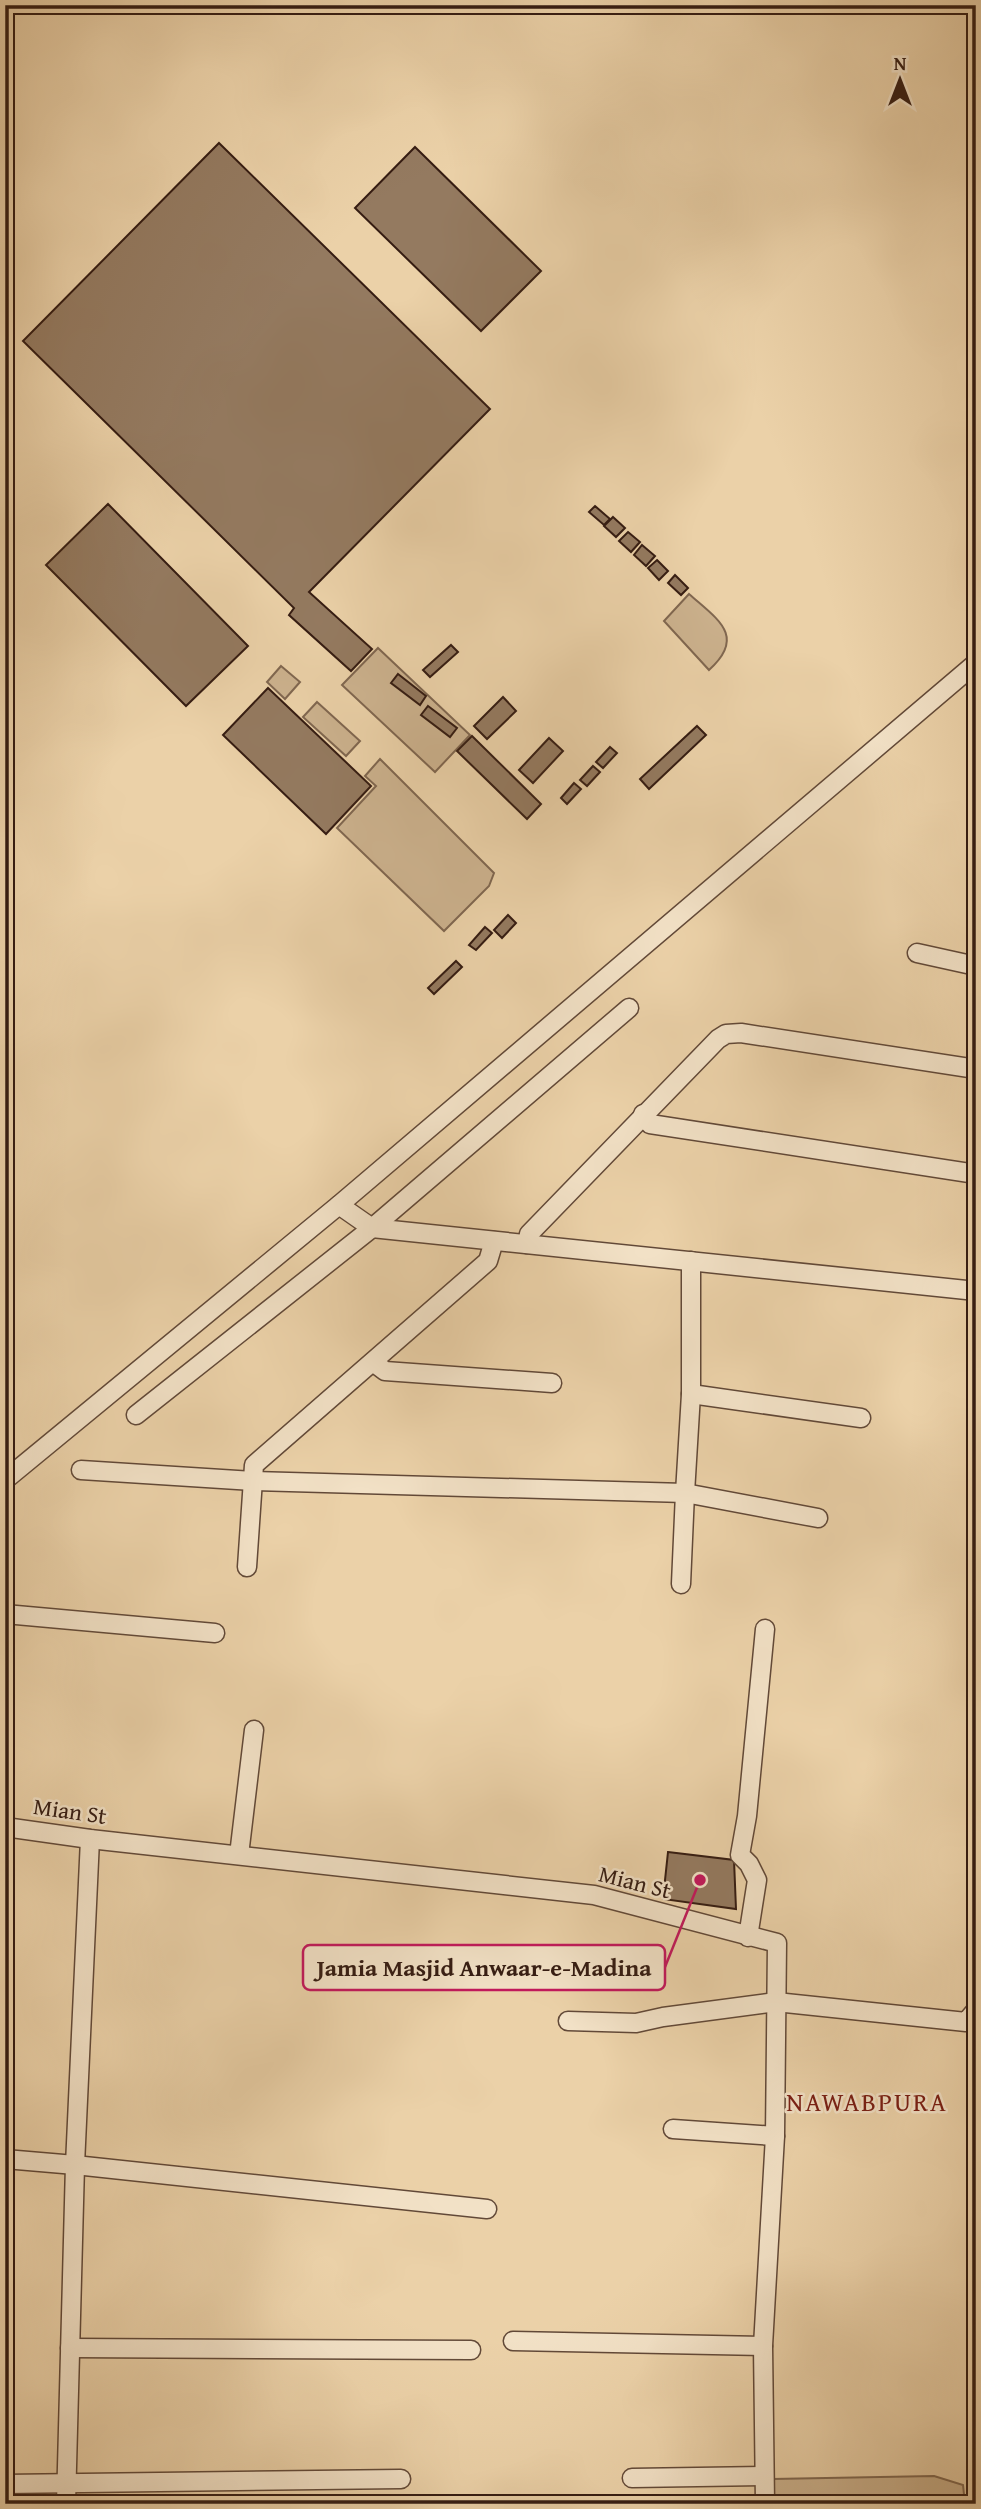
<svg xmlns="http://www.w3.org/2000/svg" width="981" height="2509" font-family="'Gentium Book Plus',serif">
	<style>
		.green { fill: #ccb28e; stroke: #806750; stroke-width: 2 }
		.building { fill: #947a60; stroke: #351c12; stroke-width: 2 }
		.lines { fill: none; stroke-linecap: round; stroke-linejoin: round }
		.street-casing { stroke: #624938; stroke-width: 21 }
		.street { stroke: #f2e1c6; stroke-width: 18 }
		.labels { text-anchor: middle; stroke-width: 5; stroke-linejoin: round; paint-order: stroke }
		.street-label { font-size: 23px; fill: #351c12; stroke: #f2e1c6 }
		.quarter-label { font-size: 26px; letter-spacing: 2px; fill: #7a1f14; stroke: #f2e1c6 }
		.leader { fill: none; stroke: #c2185b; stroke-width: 2.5 }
		.callout-dot { fill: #c2185b; stroke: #f2e1c6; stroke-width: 2.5 }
		.callout { fill: #f2e1c6; stroke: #c2185b; stroke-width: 2.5 }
		.callout-label { font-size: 24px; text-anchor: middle; font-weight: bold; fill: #351c12 }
	</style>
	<rect width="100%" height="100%" fill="#ebd1a8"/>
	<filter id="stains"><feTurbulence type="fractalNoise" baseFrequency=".00286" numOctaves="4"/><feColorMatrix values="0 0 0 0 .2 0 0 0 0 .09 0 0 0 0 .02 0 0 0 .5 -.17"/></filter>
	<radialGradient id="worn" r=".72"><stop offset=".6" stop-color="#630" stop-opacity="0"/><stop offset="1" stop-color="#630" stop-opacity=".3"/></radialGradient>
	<g class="green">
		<path d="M689,594C717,619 747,636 709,670L664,621Z"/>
		<path d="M378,648L470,735L435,772L342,685Z"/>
		<path d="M281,666L300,682L285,699L267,682Z"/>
		<path d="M317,702L360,741L346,756L303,717Z"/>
		<path d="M380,759L494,873L489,886L444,931L337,828L376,786L365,776Z"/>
		<path d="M934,2476L963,2485L965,2504H773V2479Z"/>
	</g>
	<g class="building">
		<path d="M219,143L490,409L309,592L372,649L351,671L289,615L294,608L23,341Z"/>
		<path d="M415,147L541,271L481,331L355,208Z"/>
		<path d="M108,504L248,646L186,706L46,565Z"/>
		<path d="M595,506L610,519L604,525L589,512Z"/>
		<path d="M613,517L625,528L616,537L604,526Z"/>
		<path d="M628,532L640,542L631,552L619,541Z"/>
		<path d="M642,545L655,556L646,566L634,555Z"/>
		<path d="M657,560L668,571L659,580L648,568Z"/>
		<path d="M675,575L688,588L681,595L668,583Z"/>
		<path d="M451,645L458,652L430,677L423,670Z"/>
		<path d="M398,674L426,696L420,705L391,683Z"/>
		<path d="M268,688L371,786L326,834L223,735Z"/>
		<path d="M503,697L516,711L487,739L474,726Z"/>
		<path d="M428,706L457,728L450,737L421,715Z"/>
		<path d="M697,726L706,735L649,789L640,779Z"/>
		<path d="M472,736L541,804L527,819L457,751Z"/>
		<path d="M549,738L563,751L533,783L519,770Z"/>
		<path d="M610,747L617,753L603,768L596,762Z"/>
		<path d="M593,766L600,772L587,786L580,780Z"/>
		<path d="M574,783L581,789L567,804L561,798Z"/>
		<path d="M508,915L516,923L502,938L494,930Z"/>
		<path d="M485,927L492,933L476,950L469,945Z"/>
		<path d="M456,961L462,967L434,994L428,988Z"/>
		<path d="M668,1852L734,1860L736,1909L663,1899Z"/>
	</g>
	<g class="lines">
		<defs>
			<g id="street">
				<path d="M917,953L976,966"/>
				<path d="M643,1114L650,1124L976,1174"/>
				<path d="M339,1205L372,1228L976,1291"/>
				<path d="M527,1244L529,1234L718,1039L726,1034L741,1033L976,1069"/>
				<path d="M691,1261V1394L685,1493L818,1518"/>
				<path d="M373,1362L385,1371L552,1383"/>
				<path d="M691,1394L861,1418"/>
				<path d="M136,1415L372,1228L629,1008"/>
				<path d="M81,1470L253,1481L685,1493L681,1584"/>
				<path d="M5,1480L339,1205L976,663"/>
				<path d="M247,1567L254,1465L488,1261L494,1241"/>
				<path d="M5,1614L215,1633"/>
				<path d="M5,1827L90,1839L594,1895L777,1943L775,2136L763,2346L765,2504"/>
				<path d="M239,1855L254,1730"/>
				<path d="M748,1937L757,1880L749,1864L740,1855L747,1816L765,1629"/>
				<path d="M568,2021L636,2023L663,2017L776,2002L966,2022L976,2010"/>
				<path d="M673,2129L775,2136"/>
				<path d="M5,2159L75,2165L487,2209"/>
				<path d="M513,2341L763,2346"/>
				<path d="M70,2348L471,2350"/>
				<path d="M632,2478L763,2476"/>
				<path d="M5,2484L401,2479"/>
				<path d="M66,2504L75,2165L90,1839"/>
			</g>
		</defs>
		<use href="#street" class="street-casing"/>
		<use href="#street" class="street"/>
	</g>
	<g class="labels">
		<g class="street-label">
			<text transform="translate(70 1811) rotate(8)" y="8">Mian St</text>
			<text transform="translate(635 1882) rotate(14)" y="8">Mian St</text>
		</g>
		<g class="quarter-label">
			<text x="867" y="2111">NAWABPURA</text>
		</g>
	</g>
	<path class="leader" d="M700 1880L665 1967"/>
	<circle class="callout-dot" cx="700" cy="1880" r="7"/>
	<rect class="callout" x="303" y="1945" width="362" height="45" rx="7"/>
	<g class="callout-label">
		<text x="484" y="1976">Jamia Masjid Anwaar-e-Madina</text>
	</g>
	<rect width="981" height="2509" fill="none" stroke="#ebd1a8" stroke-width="28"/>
	<rect x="7" y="7" width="967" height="2495" fill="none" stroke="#351c12" stroke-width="3.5"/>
	<rect x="14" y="14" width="953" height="2481" fill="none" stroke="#351c12" stroke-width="2"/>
	<g transform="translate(900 80)" stroke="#f2e1c6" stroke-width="5" paint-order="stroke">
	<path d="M0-5L12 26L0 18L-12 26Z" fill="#351c12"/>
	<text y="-10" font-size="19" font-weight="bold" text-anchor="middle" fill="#351c12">N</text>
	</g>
	<rect width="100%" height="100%" filter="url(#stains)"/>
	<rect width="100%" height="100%" fill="url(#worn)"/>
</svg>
